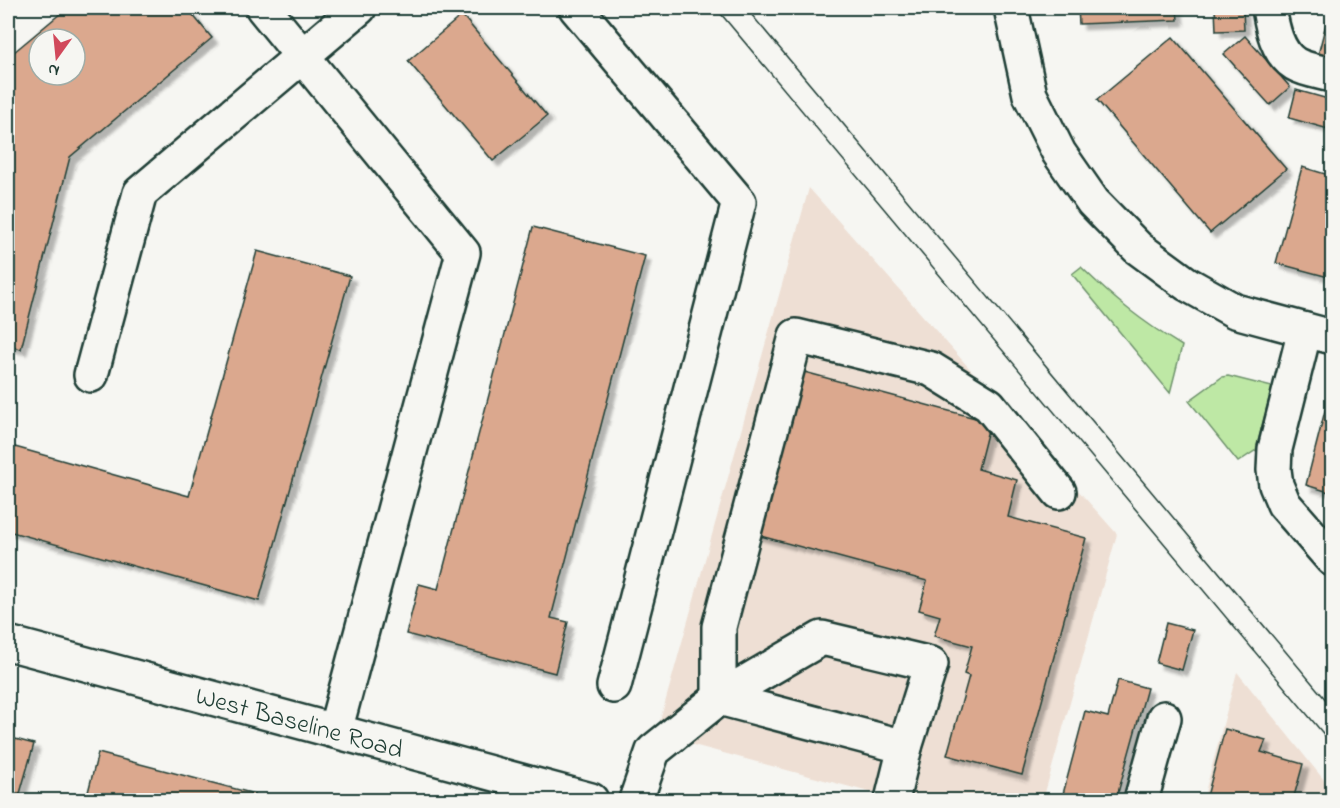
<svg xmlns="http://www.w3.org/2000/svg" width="1340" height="808" font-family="'Indie Flower',sans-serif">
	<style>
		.built { fill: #eedfd4 }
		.green { fill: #bee8a5; stroke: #6e926c; stroke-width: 1.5 }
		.building { fill: #dba88e; stroke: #1f3d34; stroke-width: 1.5; fill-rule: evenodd; filter: url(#shadow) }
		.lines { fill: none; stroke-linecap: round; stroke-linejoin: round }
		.minor-casing { stroke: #1f3d34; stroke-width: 38 }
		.major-casing { stroke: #1f3d34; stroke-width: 38 }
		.minor { stroke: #f6f6f2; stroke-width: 33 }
		.major { stroke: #f6f6f2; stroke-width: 33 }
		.tram { stroke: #1f3d34; stroke-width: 1.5 }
		.labels { text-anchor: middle; stroke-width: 4.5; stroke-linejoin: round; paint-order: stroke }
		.street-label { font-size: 26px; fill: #1f3d34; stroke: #f6f6f2 }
	</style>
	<defs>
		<filter id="shadow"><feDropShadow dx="5.5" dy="5.5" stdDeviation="1.5" flood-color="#0004"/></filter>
	</defs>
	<rect width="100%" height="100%" fill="#f6f6f2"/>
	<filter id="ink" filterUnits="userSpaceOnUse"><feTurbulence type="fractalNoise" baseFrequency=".0167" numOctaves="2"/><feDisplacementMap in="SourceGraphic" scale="12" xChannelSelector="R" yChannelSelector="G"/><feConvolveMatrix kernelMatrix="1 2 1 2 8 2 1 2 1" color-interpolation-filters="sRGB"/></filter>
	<g filter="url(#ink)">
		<g class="built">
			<path d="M809,188L1117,534L1043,800H899L656,735Z"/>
			<path d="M1237,672L1332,790V800H1203Z"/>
		</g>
		<g class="green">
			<path d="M1081,267C1115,300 1141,321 1182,346L1170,393L1072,274Z"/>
			<path d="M1228,376L1272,387L1256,450L1238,462L1189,401L1222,377Z"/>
		</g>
		<g class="building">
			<path d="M67,8H187L212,38L70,157L21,349L8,346V57ZM39,39H75V75H39Z"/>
			<path d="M1078,8H1177L1178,20L1079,24Z"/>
			<path d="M1215,8H1243L1244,30L1216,31Z"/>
			<path d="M1330,8H1332V58L1318,55Z"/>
			<path d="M462,15L547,116L493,161L408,61Z"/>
			<path d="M1245,36L1290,87L1270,105L1224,54Z"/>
			<path d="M1173,37L1286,169L1210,233L1097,100Z"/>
			<path d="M1296,90L1332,100V130L1289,118Z"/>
			<path d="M1302,167L1332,176V278L1276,263Z"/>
			<path d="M533,227L645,256L551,618L568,622L555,673L406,634L419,584L438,589Z"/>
			<path d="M257,251L350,276L259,601L8,531V445L189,496Z"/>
			<path d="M797,370L990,422L978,469L1017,480L1008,517L1086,538L1022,775L947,755L969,676L964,674L972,646L934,636L940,616L919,610L927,581L753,534Z"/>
			<path d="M1328,399L1332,400V493L1306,485Z"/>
			<path d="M1166,623L1193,630L1182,670L1156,663Z"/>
			<path d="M1118,680L1147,688L1116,800H1077V798L1063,794L1085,711L1108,717Z"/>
			<path d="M1225,729L1266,740L1261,752L1303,764L1293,800H1206Z"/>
			<path d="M8,737L34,744L19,797L8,794Z"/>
			<path d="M98,753L255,794L254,800H86Z"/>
		</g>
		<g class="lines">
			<defs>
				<g id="minor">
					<path d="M263,8L463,253L335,731"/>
					<path d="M576,8L739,202L614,686"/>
					<path d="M1011,8L1030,95L1059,153L1093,202L1138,248L1187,284L1235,311L1332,337"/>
					<path d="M1269,8C1272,27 1277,53 1295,64C1305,70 1321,72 1332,75"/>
					<path d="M1305,330L1275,449L1274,470L1276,485L1284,504L1332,559"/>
					<path d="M91,375L140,193L359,8"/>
					<path d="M905,747L931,664L822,638L719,698V627L796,336L931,369L989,405L1059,492"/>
					<path d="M636,800L653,751L719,698L905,747L892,800"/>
					<path d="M1141,800L1164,718"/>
				</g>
				<g id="major">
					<path id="s1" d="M8,643L591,800"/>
				</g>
			</defs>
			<use href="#minor" class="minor-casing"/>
			<use href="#major" class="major-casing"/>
			<use href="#minor" class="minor"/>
			<use href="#major" class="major"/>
			<g class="tram">
				<path d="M716,8L1332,744"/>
				<path d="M746,8L1332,707"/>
			</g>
		</g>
	</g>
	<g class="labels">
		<g class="street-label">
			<text dy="9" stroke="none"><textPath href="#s1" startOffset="302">West Baseline Road</textPath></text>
		</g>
	</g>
	<rect width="1340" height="808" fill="none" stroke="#f6f6f2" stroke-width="30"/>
	<rect x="15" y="15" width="1310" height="778" fill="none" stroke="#1f3d34" stroke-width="2" filter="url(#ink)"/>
	<g transform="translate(57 57) rotate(195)"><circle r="28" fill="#f6f6f2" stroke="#a0aca6" stroke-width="1.5"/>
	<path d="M0-4.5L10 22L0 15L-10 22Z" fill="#d1495b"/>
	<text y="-9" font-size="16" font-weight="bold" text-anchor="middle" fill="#1f3d34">N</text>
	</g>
</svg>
